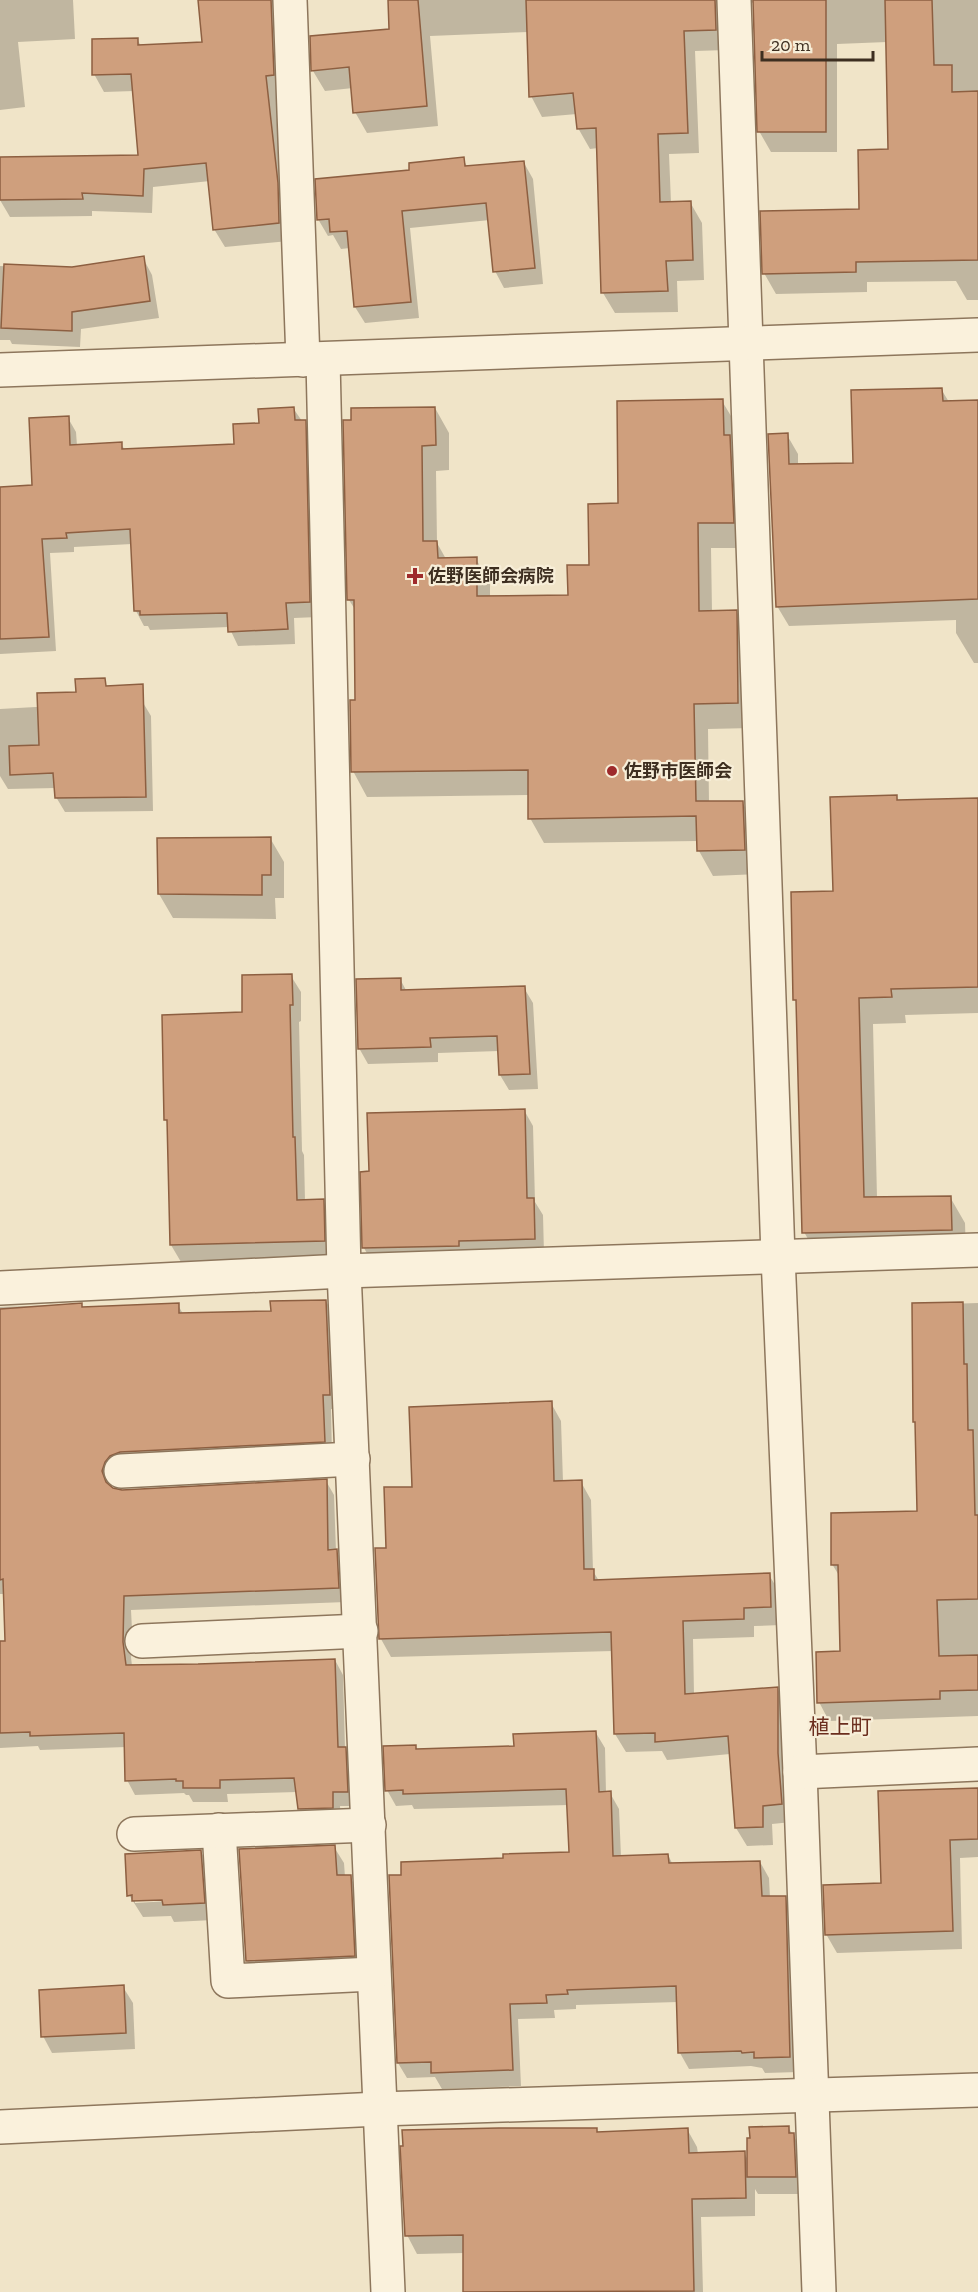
<svg xmlns="http://www.w3.org/2000/svg" width="978" height="2292" font-family="'Zilla Slab','Noto Sans JP',serif">
	<style>
		.shadow { fill: #0003; fill-rule: evenodd }
		.building { fill: #cf9f7d; stroke: #8d5f41; stroke-width: 1.5 }
		.lines { fill: none; stroke-linecap: round; stroke-linejoin: round }
		.minor-casing { stroke: #8d765c; stroke-width: 36 }
		.minor { stroke: #faf1dc; stroke-width: 33 }
		.poi-dot { fill: #9e2a2b; stroke: #f7eed8; stroke-width: 2 }
		.labels { text-anchor: middle; stroke-width: 4.5; stroke-linejoin: round; paint-order: stroke }
		.poi-label { font-size: 18px; font-weight: bold; fill: #3d2e20; stroke: #f7eed8; text-anchor: start }
		.quarter-label { font-size: 21px; fill: #6b2e1e; stroke: #f7eed8 }
	</style>
	<rect width="100%" height="100%" fill="#f0e4c8"/>
	<g class="shadow">
		<path d="M0,0H73L75,39L18,42L25,107L0,110Z"/>
		<path d="M199,0H280L283,93H276L289,241L225,247L214,229L210,181L153,187L152,213L92,211V216L10,217L0,200V158L140,156L134,91L104,92L94,74L137,39L141,46L203,44Z"/>
		<path d="M389,0H978V300H967L956,281L867,282V292L776,294L764,273L860,210L889,151L887,42L837,44V152H771L759,131L754,3L745,1L727,50L695,51L699,153L669,154L671,203L690,202L702,223L704,280L677,281L678,312L615,313L603,293L598,148L590,149L578,128L577,114L542,117L531,96L528,32L430,36L438,126L367,133L355,112L353,88L325,91L313,71L390,30Z"/>
		<path d="M463,159L468,168L524,163L533,179L543,284L504,288L495,271L490,220L410,228L419,318L365,323L355,307L350,248L341,249L333,235L328,236L318,219L411,171Z"/>
		<path d="M143,258L152,275L159,318L81,329L80,347L12,344L10,340H0V266L72,269Z"/>
		<path d="M941,389L949,402L978,401V663H974L956,633V620L789,626L777,606L787,435L798,454V466L854,465Z"/>
		<path d="M722,401L737,426L747,548H711L712,612L736,611L750,637L752,728L708,729L709,802H742L757,828L759,874L713,876L699,851L698,841L544,843L530,818L529,795L367,797L353,771L357,702L356,611L349,600L435,408L449,433V470L436,471L437,543L446,559H476L490,584V597L569,596L591,566L620,504Z"/>
		<path d="M293,408L313,437L318,617L294,618L295,644L238,646L229,627L150,630L148,626H144L136,611L132,544L74,547V552L50,553L56,651L0,654V489L34,487L68,418L76,432L77,446L121,444L125,450L236,445L261,424Z"/>
		<path d="M142,701L151,716L153,811L65,812L56,797V788L8,789L0,776V709Z"/>
		<path d="M896,796L899,801L978,799V1013L905,1015L906,1023L873,1024L877,1198L950,1197L965,1223L966,1255L819,1258L804,1232L798,1005L795,999L834,892Z"/>
		<path d="M270,838L284,862V898H275L276,919L173,918L159,894Z"/>
		<path d="M291,976L301,992V1021L299,1022L302,1151L304,1155L305,1201H323L332,1217L333,1257L181,1262L171,1245L169,1125L166,1120Z"/>
		<path d="M400,979L407,992L524,988L533,1003L538,1089L509,1090L500,1075L499,1051L438,1053V1062L368,1064L359,1048Z"/>
		<path d="M524,1110L533,1126L535,1202L543,1215L544,1254L373,1264L364,1248L362,1173H370Z"/>
		<path d="M326,1301L334,1316L337,1409H331L332,1456L112,1477L110,1487L122,1491L326,1481L334,1495L336,1551L345,1565L346,1602L131,1610L133,1649L131,1657L132,1666L335,1660L343,1675L345,1749L353,1763L355,1806H340L341,1822L308,1823L299,1808L297,1792L227,1794L228,1802H193L189,1795H186L184,1793L135,1795L127,1780L126,1747L40,1750L38,1746L0,1748V1643H7L5,1594H0V1307L81,1304L83,1308L178,1305L183,1314L272,1312Z"/>
		<path d="M978,1303V1716L829,1721L819,1702L842,1653L840,1577L832,1564L918,1513L916,1425L915,1422L914,1305Z"/>
		<path d="M551,1403L561,1421L563,1482H581L591,1500L593,1571L599,1581L769,1575L780,1593L781,1625L754,1626V1637L693,1639L694,1695L777,1688L787,1706L792,1822L772,1824L773,1845L747,1846L736,1828L730,1754L667,1760L662,1751L626,1752L615,1734L613,1651L391,1657L381,1639L388,1549L413,1488Z"/>
		<path d="M596,1733L605,1748L606,1793H610L619,1809L621,1857L668,1855L673,1865L760,1862L769,1878L770,1898H785L794,1914L799,2072L765,2073L762,2068L751,2066L689,2069L680,2053L678,2002L576,2005V2009L554,2010L555,2018L518,2019L521,2086L442,2089L435,2077L407,2078L398,2063L505,1859L571,1853L569,1805L414,1809L412,1805L396,1806L387,1790L415,1746L418,1750L515,1748Z"/>
		<path d="M978,1789V1857L960,1858L962,1949L837,1953L826,1934L882,1885Z"/>
		<path d="M334,1847L344,1863L345,1877H350L360,1894L363,1972L257,1978L247,1961Z"/>
		<path d="M201,1852L210,1868L213,1920L174,1922L171,1916L143,1917L129,1895ZM170,1898V1901L135,1903V1900Z"/>
		<path d="M123,1987L133,2003L135,2049L52,2053L43,2036Z"/>
		<path d="M788,2127L803,2151L805,2194H758L755,2189V2216L701,2217L703,2292H465V2253L417,2254L407,2235L596,2129L599,2134L687,2129L697,2147L698,2154L744,2153L748,2160Z"/>
	</g>
	<g class="building">
		<path d="M198,0H271L274,75L266,76L278,183L279,223L213,230L206,163L144,169L143,196L82,193L83,199L0,200V157L138,155L131,74L92,75V39L138,38V45L202,42Z"/>
		<path d="M388,0H418L427,106L353,113L349,67L311,71L310,36L389,29Z"/>
		<path d="M526,0H715L716,30L684,31L688,133L658,134L660,202L691,201L693,260L666,261L668,291L601,293L596,128L577,129L573,93L529,97Z"/>
		<path d="M753,0H826V132H757Z"/>
		<path d="M885,0H932L934,65H952V92L978,91V260L856,262V272L762,274L760,211L859,209L858,150L888,149Z"/>
		<path d="M464,157L465,166L524,161L535,268L493,272L486,203L402,211L411,302L354,307L347,231L330,232L329,219L317,220L315,179L409,170V163Z"/>
		<path d="M144,256L150,301L72,312V331L1,328L4,264L72,267Z"/>
		<path d="M942,388L943,401L978,400V599L776,607L768,434L788,433L789,464L853,463L851,390Z"/>
		<path d="M723,399L724,435H730L734,523H698L699,611L737,610L738,703L694,704L696,801H743L745,850L697,851L696,816L528,819V770L351,772L350,700H355L354,600H347L343,420H351V408L435,407L436,445L422,446L423,541H437L438,558L477,557V596L568,595L567,565H589L588,504L618,503L617,401Z"/>
		<path d="M294,407L295,420H306L310,602L286,603L288,629L228,632L227,613L140,615V611H134L130,529L66,533L67,538L42,539L49,637L0,639V487L32,485L29,418L69,416L70,445L122,442V449L234,444L233,424L259,423L258,409Z"/>
		<path d="M105,678L106,686L143,684L146,797L55,798L53,773L10,775L9,746L39,745L37,693L76,692L75,679Z"/>
		<path d="M897,795V800L978,798V987L891,989L892,997L859,998L864,1197L951,1196L952,1230L802,1233L796,1000H793L791,892L833,891L830,797Z"/>
		<path d="M271,837V875H262V895L158,894L157,838Z"/>
		<path d="M292,974L293,1005H290L293,1137H295L297,1200L324,1199L325,1241L170,1245L167,1120H164L162,1015L242,1012V975Z"/>
		<path d="M401,978V990L525,986L530,1074L499,1075L497,1036L430,1038L431,1047L358,1049L356,979Z"/>
		<path d="M525,1109L527,1198H534L535,1239L459,1241V1246L362,1248L360,1172L369,1171L367,1113Z"/>
		<path d="M326,1300L330,1395H323L325,1442L120,1452L110,1456L105,1462L102,1471L106,1482L113,1488L122,1490L327,1479L328,1550L337,1549L339,1588L124,1596L123,1642L126,1665L198,1664L335,1659L338,1747H346L348,1792H333V1808L298,1809L294,1778L220,1780V1788H183V1781H176V1779L125,1781L124,1733L30,1736V1732L0,1733V1641H5L3,1579L0,1580V1309L82,1303V1307L179,1303V1313L271,1311L270,1301Z"/>
		<path d="M963,1302L964,1364H967L968,1430H973L975,1515H978V1599L937,1600L939,1656L978,1655V1690L940,1691V1699L817,1703L816,1652L840,1651L838,1565H831V1513L917,1511L915,1422H913L912,1303Z"/>
		<path d="M552,1401L554,1481L582,1480L584,1569H594V1580L770,1573L771,1607L744,1608V1619L683,1621L685,1694L778,1687V1753L782,1804L763,1806V1827L735,1828L728,1736L655,1742V1733L614,1734L611,1632L379,1639L375,1548H386L384,1487H412L409,1407Z"/>
		<path d="M596,1731L599,1792L611,1791L613,1856L668,1854L669,1863L760,1861L762,1896H786L790,2057L754,2058V2052L742,2053L741,2051L678,2053L676,1986L567,1990L568,1994L546,1995L547,2003L510,2004L513,2070L431,2073V2062L397,2063L389,1875H401V1862L503,1858V1854L569,1852L566,1789L403,1794V1790L385,1791L383,1746L416,1745V1749L514,1746L513,1734Z"/>
		<path d="M978,1788V1839L950,1840L953,1931L825,1935L823,1885L881,1883L878,1791Z"/>
		<path d="M335,1845L337,1875H351L355,1956L246,1961L239,1849Z"/>
		<path d="M201,1850L205,1903L163,1905L162,1900L132,1901V1895L127,1896L125,1854Z"/>
		<path d="M124,1985L126,2033L41,2037L39,1990Z"/>
		<path d="M789,2126V2133H794L796,2177H747V2138H750L749,2127Z"/>
		<path d="M499,2128H597V2132L688,2128L689,2153L745,2151L746,2198L692,2199L694,2291L463,2292V2235L405,2236L400,2146H403L402,2130Z"/>
	</g>
	<g class="lines">
		<defs>
			<g id="minor">
				<path d="M290,0L303,360"/>
				<path d="M734,0L778,1256L800,1772L819,2292"/>
				<path d="M323,360L344,1271L388,2292"/>
				<path d="M0,370L978,335"/>
				<path d="M0,1288L344,1271L978,1250"/>
				<path d="M121,1471L353,1459"/>
				<path d="M142,1641L361,1631"/>
				<path d="M800,1772L978,1764"/>
				<path d="M219,1830L228,1981L373,1974"/>
				<path d="M134,1834L369,1825"/>
				<path d="M0,2127L379,2109L978,2090"/>
			</g>
		</defs>
		<use href="#minor" class="minor-casing"/>
		<use href="#minor" class="minor"/>
	</g>
	<g class="poi-dot">
		<path d="M412 567h6v6h6v6h-6v6h-6v-6h-6v-6h6z"/>
		<circle cx="612" cy="771" r="6"/>
	</g>
	<g class="labels">
		<g class="poi-label">
			<text x="428" y="582">佐野医師会病院</text>
			<text x="624" y="777">佐野市医師会</text>
		</g>
		<g class="quarter-label">
			<text x="840" y="1734">植上町</text>
		</g>
	</g>
	<path d="M762 51v9h111v-9" fill="none" stroke="#3d2e20" stroke-width="3"/>
	<text x="771" y="51" font-size="18" fill="#3d2e20" stroke="#f7eed8" stroke-width="4.5" paint-order="stroke">20 m</text>
</svg>
